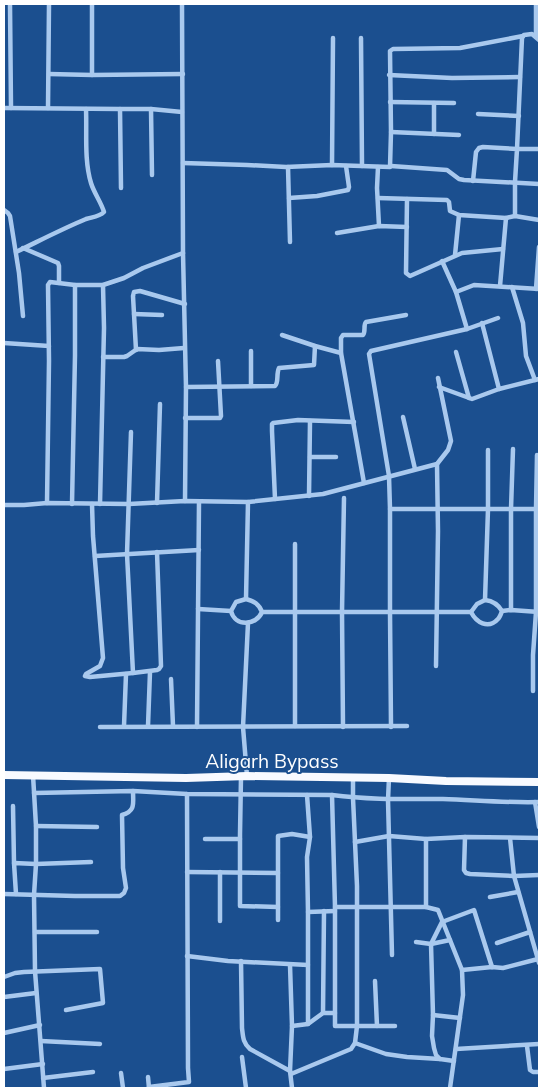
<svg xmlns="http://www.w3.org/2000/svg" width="543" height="1092" font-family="Mulish,sans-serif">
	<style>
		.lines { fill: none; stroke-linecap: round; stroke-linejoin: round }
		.minor { stroke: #a9c9ee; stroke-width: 4.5 }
		.trunk { stroke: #f8faff; stroke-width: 8 }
		.labels { text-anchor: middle; stroke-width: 4; stroke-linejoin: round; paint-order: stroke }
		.street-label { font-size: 19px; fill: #fff; stroke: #1b4f8f }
	</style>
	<rect width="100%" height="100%" fill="#1b4f8f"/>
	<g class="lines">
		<g class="minor">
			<path d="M10,4L11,108"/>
			<path d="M92,4V75"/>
			<path d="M182,4L183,253L186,387L185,501"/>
			<path d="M536,37V4"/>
			<path d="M361,38L362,166"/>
			<path d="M539,40L532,34L524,35L522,38L517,149H539"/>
			<path d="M49,74L92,75L183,74"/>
			<path d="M389,75L452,78L520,77"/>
			<path d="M390,102L454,103"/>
			<path d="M434,103V134"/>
			<path d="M4,108L120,109H151L182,112"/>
			<path d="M48,108L49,4"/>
			<path d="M120,109L121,188"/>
			<path d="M151,109L152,175"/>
			<path d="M478,114L519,116"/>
			<path d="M391,132L459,135"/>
			<path d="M183,163L247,165L286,167L332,165L390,167L391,132L390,51L393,49L460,48L523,36"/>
			<path d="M332,165L333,38"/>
			<path d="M391,166L447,170L459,179L464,180L539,184"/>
			<path d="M288,167L290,242"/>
			<path d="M378,167L377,188L379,226"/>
			<path d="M473,181L476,152L479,148L483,147L517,149L515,182V216"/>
			<path d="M289,198L317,196L348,190L349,187L346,166"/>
			<path d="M378,198L447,200L449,202L450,211L459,215L506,218"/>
			<path d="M407,199L406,273L410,276L462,253L503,249"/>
			<path d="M4,210L8,213L10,216L19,273L23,316"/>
			<path d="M337,233L379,226L407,227"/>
			<path d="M23,248L58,263L59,266V283"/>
			<path d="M16,252C39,241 62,229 86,219C92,217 99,217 104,212C101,202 94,193 91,183C84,160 87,133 86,109"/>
			<path d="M455,255L459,215"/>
			<path d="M442,261L456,292L467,329"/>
			<path d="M500,286L506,218L515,216L539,220"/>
			<path d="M512,287L523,323L526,356L535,380"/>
			<path d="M536,289L539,247"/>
			<path d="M456,292L474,285L539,289"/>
			<path d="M134,314L162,315"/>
			<path d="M482,323L499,389"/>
			<path d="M282,335L315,346L341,353"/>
			<path d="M4,343L49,346"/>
			<path d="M136,350L133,296L134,292L140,291L185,304"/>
			<path d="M456,352L469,398"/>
			<path d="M103,357H124L127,356L137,349L159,350L184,348"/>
			<path d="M251,386V351"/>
			<path d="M186,387L275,386C279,382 276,374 279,368L314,365L315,346"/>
			<path d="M439,387L472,399L499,389L539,379"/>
			<path d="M403,417L415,469"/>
			<path d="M185,418H220L221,416L218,361"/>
			<path d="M310,457H336"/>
			<path d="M364,483L341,353V338L343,335H363C366,331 363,325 366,322L406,315"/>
			<path d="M309,496L310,421"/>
			<path d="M275,499L272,431V424L273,423L298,420L354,422"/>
			<path d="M47,503L49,361L48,285L50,282L75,285H103L124,278L143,268L183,253"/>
			<path d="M157,503L160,404"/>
			<path d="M72,504L75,355V285"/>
			<path d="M92,504L93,536L103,658L100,666L86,674L85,676L90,677L133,673L127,554L131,432"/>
			<path d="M100,504L104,328L103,285"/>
			<path d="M4,505H24L47,503L129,504L185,501L248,502L323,494L437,464L448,450L451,441L438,378"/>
			<path d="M390,509H539"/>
			<path d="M95,556L199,550"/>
			<path d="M246,599L248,502"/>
			<path d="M246,599C254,601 259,604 262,612C256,626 235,627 231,611L236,602Z"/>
			<path d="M485,600L488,509V450"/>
			<path d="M485,600C493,601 498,604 502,611C501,614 500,617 498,619C488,630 476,622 471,612L477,604Z"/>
			<path d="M198,609L231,611"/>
			<path d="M511,610V509L513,449"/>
			<path d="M502,611L511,610L539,612"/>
			<path d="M262,612H471"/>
			<path d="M436,666L438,531L437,464"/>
			<path d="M133,673L157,670L159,669L161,666L157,552"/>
			<path d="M171,679L173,726"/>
			<path d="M533,691V655L536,612V509L537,455"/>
			<path d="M124,726L126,674"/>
			<path d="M148,726L150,672"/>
			<path d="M295,726V544"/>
			<path d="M100,727L407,726"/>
			<path d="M197,727L199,502"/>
			<path d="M343,727L342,612L344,498"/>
			<path d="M391,727L390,612V509L389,476L369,354L371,351L467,329L498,318"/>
			<path d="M33,775L36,826V864L34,895L35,971L44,1088"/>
			<path d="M247,776L243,727L248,623"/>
			<path d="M241,777L240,834V906L278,907"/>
			<path d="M389,778L388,800L392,955"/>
			<path d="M34,793L133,791L187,794L332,795C369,800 406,799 443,799C475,800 507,803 539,802"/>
			<path d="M307,795L310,837L307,857L308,912L335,911"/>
			<path d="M332,795L335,907V1026H395"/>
			<path d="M535,802L539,827"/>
			<path d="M13,806L14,863"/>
			<path d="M36,826L97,827"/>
			<path d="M465,837L464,870L466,873L470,874L514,876L539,875"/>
			<path d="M510,838L514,876L539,963"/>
			<path d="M205,839H240"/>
			<path d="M426,839V907L438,910L462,970L492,967L503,968L538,959"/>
			<path d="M355,842L389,836L426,839L465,837L539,838"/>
			<path d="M187,872L278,873"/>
			<path d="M220,872V921"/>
			<path d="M4,894L75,896H120L124,893L126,888L123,868L122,815C136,811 133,803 133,791"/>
			<path d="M16,894L14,863L36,864L91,862"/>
			<path d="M490,897L518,892"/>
			<path d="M335,907H426"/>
			<path d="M278,920V836L292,834L310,837"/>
			<path d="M35,932H97"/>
			<path d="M416,942L431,944L450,940"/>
			<path d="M497,943L530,932"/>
			<path d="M187,956L228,961L308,965"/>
			<path d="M241,961L242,1028C243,1037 243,1043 250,1049L290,1071"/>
			<path d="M290,965L292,1026L290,1071L292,1088"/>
			<path d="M4,977L15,973L24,972L100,969L103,1003L66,1010"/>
			<path d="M375,981L377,1026"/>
			<path d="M4,997L36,993"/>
			<path d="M323,1013L324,911"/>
			<path d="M433,1015L460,1018"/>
			<path d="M308,1024V912"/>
			<path d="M292,1026L308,1024L323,1013H335"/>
			<path d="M4,1033L40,1025"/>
			<path d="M41,1041L100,1044"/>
			<path d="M355,1043L386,1054L407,1057L440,1059"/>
			<path d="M527,1046L530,1070L533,1072H539"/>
			<path d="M456,1049L539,1044"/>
			<path d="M242,1057L246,1088"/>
			<path d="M454,1061L440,1059L436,1055L434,1048L432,1036L433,1015L431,944L442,922L474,910L492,967"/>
			<path d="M4,1069L43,1064"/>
			<path d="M121,1073L123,1088"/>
			<path d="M291,1074L351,1049L355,1043L357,1026V886L353,798V778"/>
			<path d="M148,1077L149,1088"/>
			<path d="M43,1078L93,1072"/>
			<path d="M149,1087L189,1082L188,1068L187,794"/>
			<path d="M450,1088L463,995L462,970"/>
		</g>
		<path class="trunk" d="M4,775L186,778L247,776L389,778L446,781L539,782"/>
	</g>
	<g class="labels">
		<g class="street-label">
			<text x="272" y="768">Aligarh Bypass</text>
		</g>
	</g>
	<rect width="543" height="1092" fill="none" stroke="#ffffff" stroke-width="10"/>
</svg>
